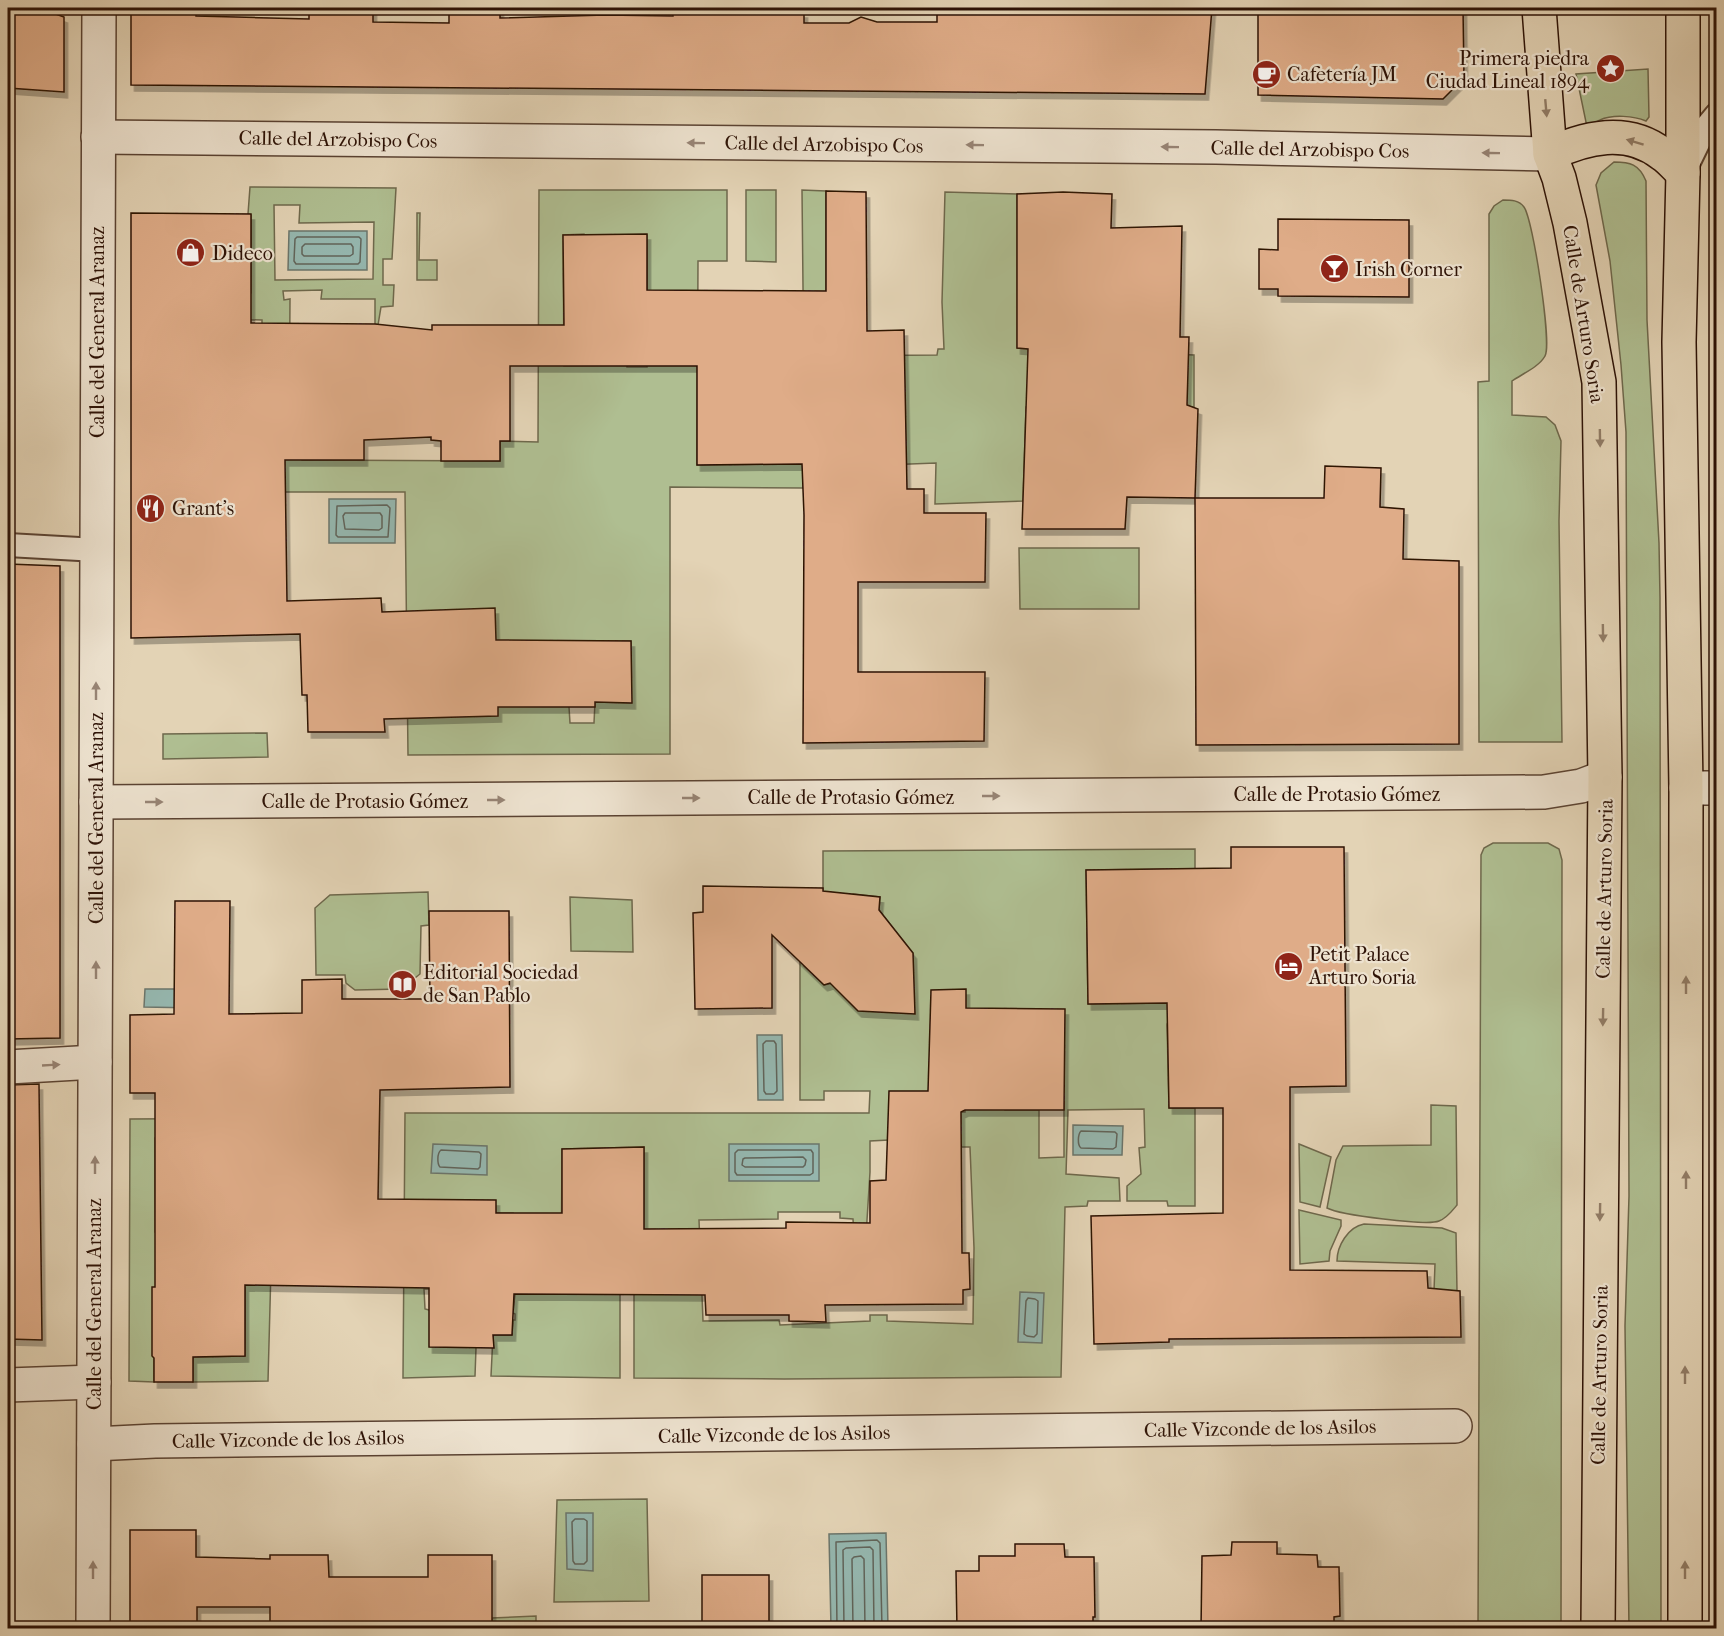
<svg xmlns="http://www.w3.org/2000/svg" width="1724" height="1636" font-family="'IM FELL French Canon',serif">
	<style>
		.green { fill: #afbe91; stroke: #6e684c; stroke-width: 1.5; fill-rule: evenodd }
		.water { fill: #95b7af; stroke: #6b756b; stroke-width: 1.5 }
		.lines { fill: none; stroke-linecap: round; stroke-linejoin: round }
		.shore { stroke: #61645a; stroke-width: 1.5 }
		.building { fill: #dfac88; stroke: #2d1206; stroke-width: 1.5; filter: url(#shadow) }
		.service-casing { stroke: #5a4232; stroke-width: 26 }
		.minor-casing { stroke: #5a4232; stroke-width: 36 }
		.primary-casing { stroke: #2d1206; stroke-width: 36 }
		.service { stroke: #ede2cf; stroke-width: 22 }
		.minor { stroke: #ede2cf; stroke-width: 33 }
		.primary { stroke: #e3d3b5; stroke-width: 33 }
		.oneway { fill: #917c66 }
		.oneway2 { fill: #978475 }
		.labels { text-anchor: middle; stroke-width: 4.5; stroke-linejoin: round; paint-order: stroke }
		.poi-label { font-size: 20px; fill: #2d1206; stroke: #ede2cf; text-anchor: start }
		.street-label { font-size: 20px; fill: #2d1206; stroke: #ede2cf }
	</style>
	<defs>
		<filter id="shadow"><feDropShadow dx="3.5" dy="6" stdDeviation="0" flood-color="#0004"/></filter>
	</defs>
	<rect width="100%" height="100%" fill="#e3d3b5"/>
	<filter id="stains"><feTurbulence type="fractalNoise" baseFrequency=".00333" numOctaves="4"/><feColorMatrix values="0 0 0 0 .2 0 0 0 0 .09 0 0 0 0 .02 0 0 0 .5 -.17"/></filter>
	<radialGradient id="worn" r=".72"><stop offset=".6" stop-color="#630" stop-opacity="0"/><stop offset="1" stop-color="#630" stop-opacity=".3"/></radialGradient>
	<g class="green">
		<path d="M1648,69L1649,117L1646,121C1634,116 1613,114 1600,120C1594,122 1593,126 1587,127L1576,74Z"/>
		<path d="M1614,162C1630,162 1639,164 1646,181L1647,320L1659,543L1660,598L1661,1628H1629L1625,1326L1629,1196L1626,432L1621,365L1610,261L1596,185L1601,173Z"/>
		<path d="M250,187L396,188L392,259H383V285H394L393,306L381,307L378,325L375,324V299H321L322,290L283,291L284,300L290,299L289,439L302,460L500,461V441L538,442L539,190H727V261H698L697,465L776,464L804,384L802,190L826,191V356L937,355L938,349H944L942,302L945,192L1017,194V348L1194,355V407H1026L1023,501L935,504L936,463L805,468L803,488L670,487V754L408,755L405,492H262V320L156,318L251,293V215L248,214ZM274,205H300L299,223L374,222L373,279L275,280ZM584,234V236L647,235V367H627V365L564,366L563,235ZM557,641H631V703L595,702L594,723H570L569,707Z"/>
		<path d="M746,190H776V262L746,261Z"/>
		<path d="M1503,200C1511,200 1519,200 1524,207C1533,219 1552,344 1545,356C1539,367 1522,374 1512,381V415L1546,417L1555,425L1561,441L1559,521L1562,742H1479L1478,382L1489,381V214L1494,206Z"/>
		<path d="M417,213H420L419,260H437V280H417Z"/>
		<path d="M1019,548H1139V609H1020Z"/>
		<path d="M267,733L268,757L163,759V734Z"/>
		<path d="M1493,843H1548L1559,849L1562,860L1561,1628H1478L1481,855L1484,848Z"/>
		<path d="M1195,849V1009L1167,1024L1169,1108H1195V1206H1168L1167,1201H1127V1186L1141,1174L1139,1148L1145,1147L1144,1109L1068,1110L1066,1174L1119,1178L1120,1201H1088L1087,1206L1065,1207L1061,1377L784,1379L634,1378V1294H643L644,1147L562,1149L561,1294H620V1378L491,1376L493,1335H512L513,1320H515V1314L513,1313L515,1294L513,1213H496L430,1289H424L425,1309L429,1310L476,1348L475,1376L403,1378L405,1113H869L870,1091H824V1100H800V923L823,921V851ZM1172,869L1173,1003L1088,1004L1086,870ZM853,894L880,897L879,910L913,953V968L824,985L804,966L824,942ZM1064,1068V1157L1039,1158V1110H1005V1089L966,1090L965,1112H912L928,1093ZM947,1137L948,1147H970L974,1248L973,1324L887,1321V1315H870V1321L780,1325L779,1320L703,1321L699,1220L778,1219V1212H840V1218L853,1219L854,1237L866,1236L870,1172V1141Z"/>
		<path d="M428,892L429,925L421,926L420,974L401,989L355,990L346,983L345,975H316L315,908L330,895Z"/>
		<path d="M570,897L632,900L633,952L571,951Z"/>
		<path d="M1431,1105L1456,1106L1457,1205C1452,1211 1447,1218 1439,1221C1427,1226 1340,1215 1327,1208L1336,1160L1343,1146L1431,1145Z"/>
		<path d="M275,1118L268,1381L193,1382V1357L245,1356V1288L196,1287L154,1358V1382L129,1381L130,1119ZM155,1138H246V1233L155,1232Z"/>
		<path d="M1299,1144L1331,1157L1320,1207L1300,1202Z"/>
		<path d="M1299,1210L1341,1220V1226L1330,1251L1329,1261L1300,1264Z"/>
		<path d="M1364,1224L1442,1228L1456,1233L1457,1291H1434L1435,1264L1337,1261C1337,1246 1348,1227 1364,1224Z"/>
		<path d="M647,1499L649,1601L554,1602L557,1500Z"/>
		<path d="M536,1616V1628H492V1618Z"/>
	</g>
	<g class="water">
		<path d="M289,231H367V270H288Z"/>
		<path d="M329,499H396L395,543H329Z"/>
		<path d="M145,989H196V1008L144,1007Z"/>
		<path d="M757,1035H782L783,1100H758Z"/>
		<path d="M1073,1125L1123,1126L1122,1155H1073Z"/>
		<path d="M433,1144L487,1146V1175L431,1173Z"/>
		<rect x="729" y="1144" width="90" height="37"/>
		<path d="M1020,1292L1044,1293L1042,1343L1018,1342Z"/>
		<path d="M566,1513H593V1571L567,1569Z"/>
		<path d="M886,1533L888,1628H831L829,1534Z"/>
	</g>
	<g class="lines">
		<g class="shore">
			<path d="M297,237H359L361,239L360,262L358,264H296L294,261L295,239Z"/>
			<path d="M305,244H351L353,247V254L350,256H304L302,254V247Z"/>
			<path d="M387,505L390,508L388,537H338L336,535L337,506Z"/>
			<path d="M345,513H380L382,516V528L379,530L345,529L343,516Z"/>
			<path d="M766,1041H774L776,1044L777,1091L774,1094H766L764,1091L763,1044Z"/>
			<path d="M1081,1131L1115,1132L1117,1134L1116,1147L1113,1149L1081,1148C1077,1145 1078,1134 1081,1131Z"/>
			<path d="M441,1150L479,1152L481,1154L480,1167L478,1169L440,1167C437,1164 437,1153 441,1150Z"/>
			<path d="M738,1150H811L813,1153V1173L810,1175H737L735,1172V1153Z"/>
			<path d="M803,1157L806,1160L805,1165L803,1167H745L742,1165L743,1159L745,1158Z"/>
			<path d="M1028,1298L1035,1299L1038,1301L1037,1334L1034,1337L1027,1336L1024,1334L1026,1301Z"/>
			<path d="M575,1519H584L587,1521V1561L584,1564H575L573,1561L572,1522Z"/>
			<path d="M837,1628L836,1542L877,1540L880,1543L882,1628"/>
			<path d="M844,1628L843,1550L846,1548L870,1547L873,1550L874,1628"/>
			<path d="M853,1628L852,1559L854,1557L861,1556L864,1559L865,1628"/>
		</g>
	</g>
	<g class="building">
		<path d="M8,8H39L64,17V92L8,88Z"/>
		<path d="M131,8H196V16L309,19V8H373V22L449,23V8H500V18L605,15L673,16V10H716V8H760V12H804V23H849L861,17L877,22H937V8H1212L1205,94L131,85Z"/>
		<path d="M1258,8H1463L1464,78L1443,99L1258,95Z"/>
		<path d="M826,191L866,192L867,331L904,330L907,489H924V513H986L985,582H858V672H985L984,741L803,743L804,515L802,464L697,465V366H510V441H500V461H441V441L431,440V437L364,440V460H285L287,601L381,598L382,612L495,608L496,640L631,641L632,703L595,702V707H498V716L384,719L385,732H308L307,695H302L300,634L131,638V213L251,214V323L375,324L432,330V325H564L563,235L647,234V290L826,291Z"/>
		<path d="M1063,192L1112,194L1111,228L1182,226L1180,337H1189L1187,405L1198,409L1195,498L1127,497L1125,529H1022L1028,349L1017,348V194Z"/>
		<path d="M1278,219L1409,220V297L1278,296V289H1259V249L1278,250Z"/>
		<path d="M1325,466L1381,468L1380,507L1404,509L1403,559L1459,561V744L1196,745L1195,498H1324Z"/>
		<path d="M8,564L60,566V1038L8,1039Z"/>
		<path d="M1231,847H1344L1346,1086L1290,1087V1270L1427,1271L1428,1288L1460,1291L1461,1337L1169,1339V1342L1094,1344L1091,1216L1223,1213V1108H1169L1167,1003L1088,1004L1086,870L1231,868Z"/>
		<path d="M703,886L823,888V891L880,897L879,910L913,953L915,1014L858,1011L830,983L824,985L772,935V1008L695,1009L693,913L703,912Z"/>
		<path d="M175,901H230L229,1014L302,1013V980L342,979V999H430L429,911H509L510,1087L380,1090L378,1199L496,1200V1213H562V1149L644,1147V1229L786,1228V1222L870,1223V1181L886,1180L889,1091H928L931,990L966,989V1008L1065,1009L1064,1110H965L961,1112L962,1253H969L970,1289L963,1290V1304L825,1305L826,1322L789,1321V1315H706L705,1295L514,1294L512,1335H493L494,1348L429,1347V1288L245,1285V1356L193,1357V1382H154V1358L152,1356V1287H155V1093H130V1015L174,1014Z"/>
		<path d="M39,1084L42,1340L8,1339V1085Z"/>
		<path d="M130,1530H196V1557L270,1559V1555H328L329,1577H428V1555H492V1629H270V1607H197V1629H130Z"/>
		<path d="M1232,1542H1277V1554L1317,1555L1318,1567H1339L1340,1616L1334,1617V1629H1201L1202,1556L1231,1555Z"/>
		<path d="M1015,1544H1064L1065,1557H1094L1095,1617H1093V1629H957L956,1571H979V1556H1015Z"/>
		<rect x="702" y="1575" width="67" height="54"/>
	</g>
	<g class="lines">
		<defs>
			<g id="service">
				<path d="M1687,166L1706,127L1716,115"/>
				<path d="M8,545L97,550"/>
			</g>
			<g id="minor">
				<path d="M98,137L1216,147L1550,154"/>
				<path d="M1686,788H1716"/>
				<path d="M96,802L1544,792L1581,786L1605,777"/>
				<path d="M8,1067L95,1062"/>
				<path d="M8,1385L94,1382"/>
				<path d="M94,1444L155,1441L1455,1426"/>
				<path d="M93,1628L99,8"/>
			</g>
			<g id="primary">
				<path d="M1539,8L1550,154L1559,178L1570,223L1599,382L1605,777L1598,1628"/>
				<path d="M1683,8V173L1679,342L1686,788L1685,1628"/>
				<path d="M1550,154C1586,137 1627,127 1662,154C1670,159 1676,167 1683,173"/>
			</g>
		</defs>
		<use href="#service" class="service-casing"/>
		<use href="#minor" class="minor-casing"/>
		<use href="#primary" class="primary-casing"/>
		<use href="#service" class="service"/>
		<use href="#minor" class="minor"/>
		<use href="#primary" class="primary"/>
	</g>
	<defs><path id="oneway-solid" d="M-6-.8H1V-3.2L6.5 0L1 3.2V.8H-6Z" transform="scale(1.5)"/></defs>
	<g class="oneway">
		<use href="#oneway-solid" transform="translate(1546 108) rotate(85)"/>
		<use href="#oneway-solid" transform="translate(1635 142) rotate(-163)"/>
		<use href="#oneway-solid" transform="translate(1600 438) rotate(89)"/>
		<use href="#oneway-solid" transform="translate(1603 633) rotate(89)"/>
		<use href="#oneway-solid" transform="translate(1686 985) rotate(-90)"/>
		<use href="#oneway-solid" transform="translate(1603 1017) rotate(91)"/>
		<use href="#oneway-solid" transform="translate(1686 1180) rotate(-90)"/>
		<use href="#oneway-solid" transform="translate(1600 1212) rotate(91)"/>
		<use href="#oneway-solid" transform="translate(1685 1375) rotate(-90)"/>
		<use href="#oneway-solid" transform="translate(1685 1570) rotate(-90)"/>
	</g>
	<g class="oneway2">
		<use href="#oneway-solid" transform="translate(696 143) rotate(-179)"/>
		<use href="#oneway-solid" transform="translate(975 145) rotate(-179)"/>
		<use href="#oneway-solid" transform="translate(1170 147) rotate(-179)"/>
		<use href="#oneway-solid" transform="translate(1491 153) rotate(-179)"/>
		<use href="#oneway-solid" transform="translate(96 691) rotate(-90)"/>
		<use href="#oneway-solid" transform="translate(991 796)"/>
		<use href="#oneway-solid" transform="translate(691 798)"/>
		<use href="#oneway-solid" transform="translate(496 800)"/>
		<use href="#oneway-solid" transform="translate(154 802)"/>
		<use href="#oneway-solid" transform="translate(96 970) rotate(-90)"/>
		<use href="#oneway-solid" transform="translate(51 1065) rotate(-3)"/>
		<use href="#oneway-solid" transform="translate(95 1165) rotate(-90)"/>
		<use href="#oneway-solid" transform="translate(93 1570) rotate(-90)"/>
	</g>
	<defs>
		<symbol id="sight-disc" viewBox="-11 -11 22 22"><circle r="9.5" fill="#8f2418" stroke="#ede2cf"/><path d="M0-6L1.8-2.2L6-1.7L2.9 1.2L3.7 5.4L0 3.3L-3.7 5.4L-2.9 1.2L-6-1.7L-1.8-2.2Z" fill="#fff"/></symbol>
		<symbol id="cafe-disc" viewBox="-11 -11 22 22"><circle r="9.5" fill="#8f2418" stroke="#ede2cf"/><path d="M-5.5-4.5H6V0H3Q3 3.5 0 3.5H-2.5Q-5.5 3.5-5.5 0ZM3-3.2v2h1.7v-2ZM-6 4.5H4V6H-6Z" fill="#fff"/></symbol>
		<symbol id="shop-disc" viewBox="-11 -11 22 22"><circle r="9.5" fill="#8f2418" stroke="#ede2cf"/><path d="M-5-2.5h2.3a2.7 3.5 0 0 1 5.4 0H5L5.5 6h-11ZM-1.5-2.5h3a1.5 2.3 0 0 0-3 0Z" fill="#fff"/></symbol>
		<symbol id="bar-disc" viewBox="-11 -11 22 22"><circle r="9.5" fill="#8f2418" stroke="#ede2cf"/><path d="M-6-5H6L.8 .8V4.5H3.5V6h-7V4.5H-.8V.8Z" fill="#fff"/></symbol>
		<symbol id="restaurant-disc" viewBox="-11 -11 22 22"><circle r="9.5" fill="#8f2418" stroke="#ede2cf"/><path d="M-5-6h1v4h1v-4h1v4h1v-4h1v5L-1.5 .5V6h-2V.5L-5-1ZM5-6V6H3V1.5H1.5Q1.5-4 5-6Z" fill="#fff"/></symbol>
		<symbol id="hotel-disc" viewBox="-11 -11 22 22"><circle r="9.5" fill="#8f2418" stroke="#ede2cf"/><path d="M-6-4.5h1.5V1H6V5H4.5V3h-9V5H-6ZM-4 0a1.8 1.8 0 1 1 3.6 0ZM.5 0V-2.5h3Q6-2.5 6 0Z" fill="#fff"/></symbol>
		<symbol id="library-disc" viewBox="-11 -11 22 22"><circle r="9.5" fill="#8f2418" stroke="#ede2cf"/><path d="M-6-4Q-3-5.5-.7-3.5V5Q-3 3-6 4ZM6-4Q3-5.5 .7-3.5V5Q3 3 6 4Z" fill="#fff"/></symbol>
	</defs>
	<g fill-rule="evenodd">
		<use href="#sight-disc" x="1594" y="52" width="33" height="33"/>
		<use href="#cafe-disc" x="1250" y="58" width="33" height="33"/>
		<use href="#shop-disc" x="174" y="236" width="33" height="33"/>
		<use href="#bar-disc" x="1318" y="252" width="33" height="33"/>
		<use href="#restaurant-disc" x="134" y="492" width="33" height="33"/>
		<use href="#hotel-disc" x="1272" y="950" width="33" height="33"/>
		<use href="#library-disc" x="386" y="968" width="33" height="33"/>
	</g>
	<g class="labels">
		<g class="poi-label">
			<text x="1589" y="65" text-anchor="end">Primera piedra<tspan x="1589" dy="23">Ciudad Lineal 1894</tspan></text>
			<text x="1287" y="81">Cafetería JM</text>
			<text x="212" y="260">Dideco</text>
			<text x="1355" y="276">Irish Corner</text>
			<text x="172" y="515">Grant's</text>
			<text x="1309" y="961">Petit Palace<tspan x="1309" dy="23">Arturo Soria</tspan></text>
			<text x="423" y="979">Editorial Sociedad<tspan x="423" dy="23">de San Pablo</tspan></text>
		</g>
		<g class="street-label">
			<text transform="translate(338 139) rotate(1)" y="7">Calle del Arzobispo Cos</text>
			<text transform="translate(824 144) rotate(1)" y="7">Calle del Arzobispo Cos</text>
			<text transform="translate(1310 149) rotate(1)" y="7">Calle del Arzobispo Cos</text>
			<text transform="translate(1584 314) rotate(81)" y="7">Calle de Arturo Soria</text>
			<text transform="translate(97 332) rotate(-90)" y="7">Calle del General Aranaz</text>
			<text x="1337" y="801">Calle de Protasio Gómez</text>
			<text x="851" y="804">Calle de Protasio Gómez</text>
			<text x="365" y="808">Calle de Protasio Gómez</text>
			<text transform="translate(96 818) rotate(-90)" y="7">Calle del General Aranaz</text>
			<text transform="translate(1604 889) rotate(-89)" y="7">Calle de Arturo Soria</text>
			<text transform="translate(94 1304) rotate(-90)" y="7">Calle del General Aranaz</text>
			<text transform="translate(1599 1375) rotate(-89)" y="7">Calle de Arturo Soria</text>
			<text transform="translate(1260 1428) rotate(-1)" y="7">Calle Vizconde de los Asilos</text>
			<text transform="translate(774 1434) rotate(-1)" y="7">Calle Vizconde de los Asilos</text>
			<text transform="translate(288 1439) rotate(-1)" y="7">Calle Vizconde de los Asilos</text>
		</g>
	</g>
	<rect width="1724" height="1636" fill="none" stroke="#e3d3b5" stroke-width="30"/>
	<rect x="9" y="9" width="1706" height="1618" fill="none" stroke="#2d1206" stroke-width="3"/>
	<rect x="15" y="15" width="1694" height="1606" fill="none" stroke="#2d1206" stroke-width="1.5"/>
	<rect width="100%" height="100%" filter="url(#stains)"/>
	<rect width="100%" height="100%" fill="url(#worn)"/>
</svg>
